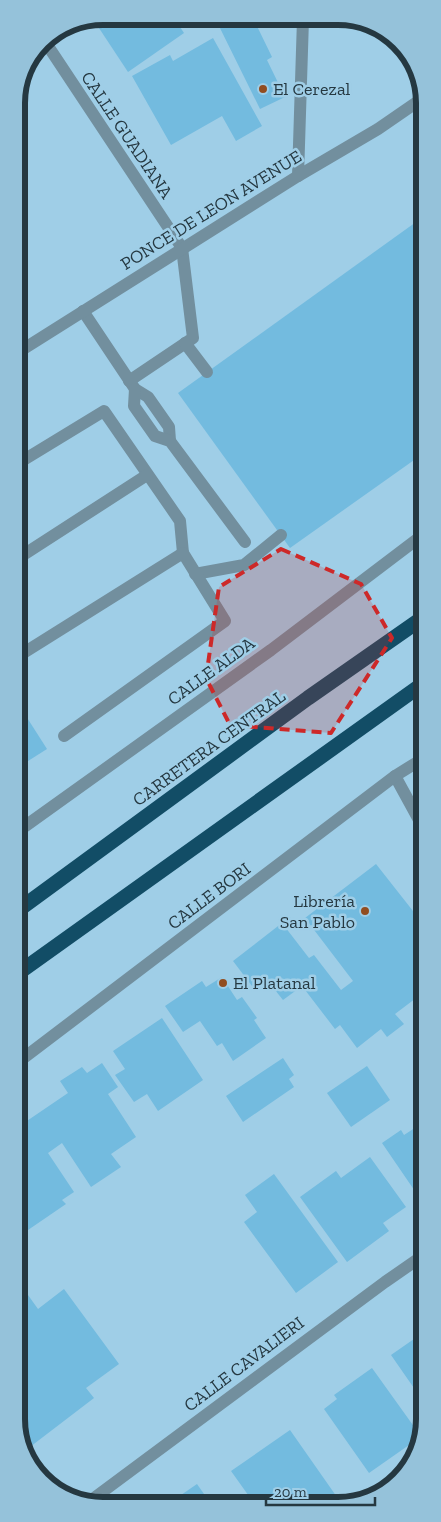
<svg xmlns="http://www.w3.org/2000/svg" width="441" height="1522" font-family="'Zilla Slab',serif">
	<style>
		.building { fill: #73bbdf }
		.lines { fill: none; stroke-linecap: round; stroke-linejoin: round }
		.minor { stroke: #728f9e; stroke-width: 12 }
		.highway { stroke: #124d66; stroke-width: 15 }
		.marked { fill: #cd2929; fill-opacity: 0.2; stroke: #cd2929; stroke-width: 4; stroke-dasharray: 10 6; stroke-linejoin: round }
		.poi-dot { fill: #914d20; stroke: #9fcee7; stroke-width: 2 }
		.labels { text-anchor: middle; stroke-width: 5; stroke-linejoin: round; paint-order: stroke }
		.poi-label { font-size: 18px; fill: #253841; stroke: #9fcee7; text-anchor: start }
		.street-label { font-size: 18px; fill: #253841; stroke: #9fcee7 }
		.rim { fill: none; stroke: #253841; stroke-width: 6 }
	</style>
	<rect width="100%" height="100%" fill="#9fcee7"/>
	<g class="building">
		<path d="M216,20H254L272,57L267,60L285,97L260,109Z"/>
		<path d="M176,21L184,33L128,72L95,22Z"/>
		<path d="M213,38L262,126L236,141L222,116L171,145L132,76L170,55L173,61Z"/>
		<path d="M423,217L424,453L290,548L178,393Z"/>
		<path d="M17,702L47,749L17,768Z"/>
		<path d="M376,864L424,925V992L395,1014L404,1024L387,1037L381,1029L357,1048L340,1025L335,1029L302,986L283,1000L267,980L255,990L233,961L282,923L309,958L314,955L341,990L353,981L305,918Z"/>
		<path d="M222,977L237,1000L242,997L257,1018L254,1020L266,1038L233,1061L222,1043L217,1046L200,1021L183,1032L165,1006L202,981L206,987Z"/>
		<path d="M162,1018L203,1080L158,1111L147,1094L134,1102L115,1075L125,1069L113,1051Z"/>
		<path d="M283,1058L294,1075L289,1079L294,1087L243,1122L226,1096Z"/>
		<path d="M102,1063L118,1087L108,1094L136,1137L111,1154L121,1167L91,1187L62,1143L48,1153L74,1192L62,1200L66,1204L28,1230L18,1215V1127L68,1093L60,1081L82,1067L87,1073Z"/>
		<path d="M367,1066L390,1100L351,1127L327,1093Z"/>
		<path d="M424,1122V1198L421,1200L382,1143L401,1130L404,1135Z"/>
		<path d="M370,1157L406,1207L383,1223L389,1231L347,1262L300,1197L336,1171L341,1178Z"/>
		<path d="M274,1174L338,1262L296,1293L244,1222L257,1212L245,1195Z"/>
		<path d="M18,1281L38,1309L64,1289L119,1364L86,1388L94,1398L26,1450L18,1435Z"/>
		<path d="M424,1332V1343L425,1404L391,1355Z"/>
		<path d="M372,1368L420,1435L419,1438L369,1473L324,1409L337,1399L334,1395Z"/>
		<path d="M290,1430L339,1500L333,1504H248L247,1502L251,1499L231,1471Z"/>
		<path d="M197,1484L211,1504H168Z"/>
	</g>
	<g class="lines">
		<g class="minor">
			<path d="M44,40L182,248L193,338L129,381"/>
			<path d="M298,176L303,19"/>
			<path d="M83,311L135,389L148,397L169,427L170,441"/>
			<path d="M185,343L207,372"/>
			<path d="M17,353L298,176L378,129L423,98"/>
			<path d="M135,389L134,406L155,436L170,441L245,542"/>
			<path d="M17,464L104,411L180,521L183,553"/>
			<path d="M17,559L147,475"/>
			<path d="M195,574L244,565L281,535"/>
			<path d="M17,657L183,553L225,621L64,736"/>
			<path d="M395,776L424,829"/>
			<path d="M17,832L271,650L424,534"/>
			<path d="M17,1063L395,776L424,758"/>
			<path d="M86,1504L385,1282L424,1255"/>
		</g>
		<g class="highway">
			<path d="M17,911L308,698L424,617"/>
			<path d="M17,974L424,683"/>
		</g>
	</g>
	<path class="marked" d="M281,549L361,584L392,638L331,733L230,725L206,678L219,587Z"/>
	<g class="poi-dot">
		<circle cx="263" cy="89" r="5"/>
		<circle cx="365" cy="911" r="5"/>
		<circle cx="223" cy="983" r="5"/>
	</g>
	<g class="labels">
		<g class="poi-label">
			<text x="273" y="95">El Cerezal</text>
			<text x="355" y="907" text-anchor="end">Librería<tspan x="355" dy="21">San Pablo</tspan></text>
			<text x="233" y="989">El Platanal</text>
		</g>
		<g class="street-label">
			<text transform="translate(127 135) rotate(56)" y="6">CALLE GUADIANA</text>
			<text transform="translate(211 210) rotate(-32)" y="6">PONCE DE LEON AVENUE</text>
			<text transform="translate(211 671) rotate(-36)" y="6">CALLE ALDA</text>
			<text transform="translate(209 748) rotate(-36)" y="6">CARRETERA CENTRAL</text>
			<text transform="translate(209 896) rotate(-37)" y="6">CALLE BORI</text>
			<text transform="translate(244 1364) rotate(-37)" y="6">CALLE CAVALIERI</text>
		</g>
	</g>
	<path d="M0 0H441V1522H0ZM103 25H338A78 78 0 0 1 416 103V1419A78 78 0 0 1 338 1497H103A78 78 0 0 1 25 1419V103A78 78 0 0 1 103 25Z" fill="#95c2da" fill-rule="evenodd"/>
	<path class="rim" d="M103 25H338A78 78 0 0 1 416 103V1419A78 78 0 0 1 338 1497H103A78 78 0 0 1 25 1419V103A78 78 0 0 1 103 25Z"/>
	<path d="M266 1497v8h109v-8" fill="none" stroke="#253841" stroke-width="2.5"/>
	<text x="274" y="1497" font-size="15" fill="#253841" stroke="#9fcee7" stroke-width="4" paint-order="stroke">20 m</text>
</svg>
